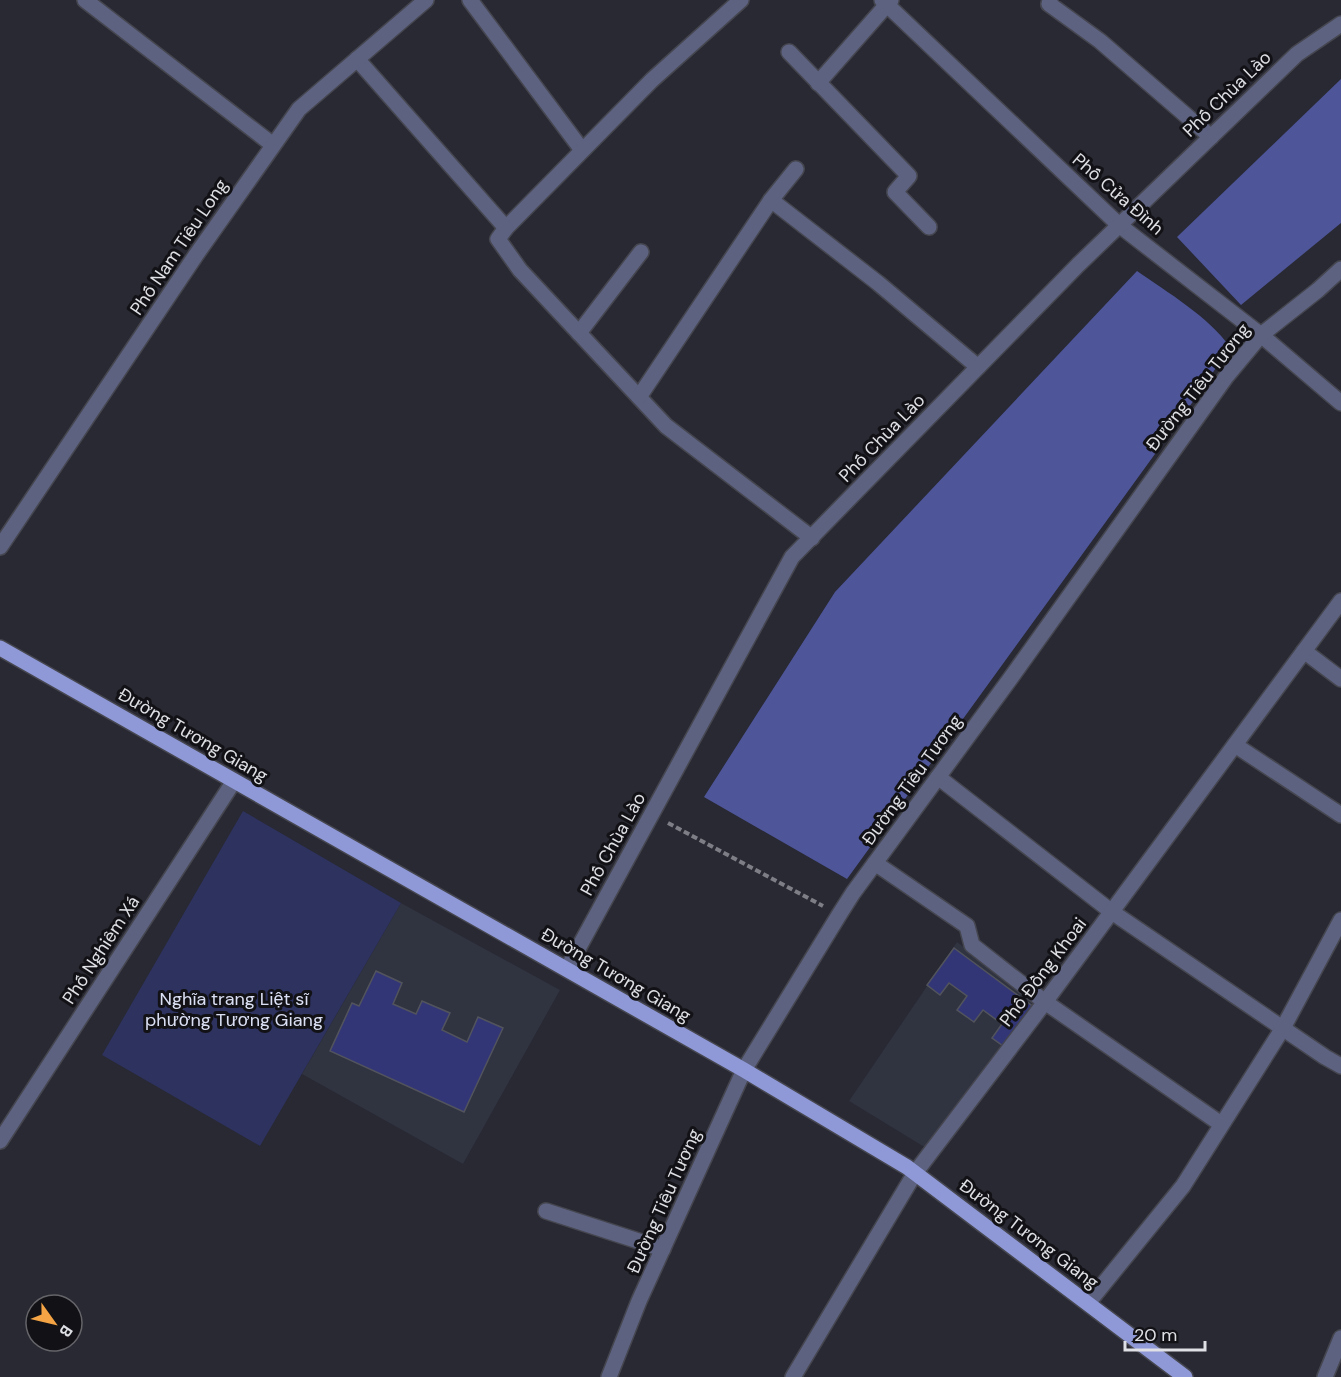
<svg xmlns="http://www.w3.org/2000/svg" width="1341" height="1377" font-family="'DM Sans',sans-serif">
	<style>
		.built { fill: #303340 }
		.green { fill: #2e325e }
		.water { fill: #4e5599 }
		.building { fill: #323677; stroke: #52545d; stroke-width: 1.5 }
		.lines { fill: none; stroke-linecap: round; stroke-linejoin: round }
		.minor-casing { stroke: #45464f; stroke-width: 18 }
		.major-casing { stroke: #45464f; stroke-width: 18 }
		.path { stroke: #7e7f86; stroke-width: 4; stroke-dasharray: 6 3; stroke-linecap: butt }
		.minor { stroke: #5d6281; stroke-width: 15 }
		.major { stroke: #8f99d7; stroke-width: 15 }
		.labels { text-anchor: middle; stroke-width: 6; stroke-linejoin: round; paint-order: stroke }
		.street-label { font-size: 18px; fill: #dfe0e5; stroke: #121216 }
		.park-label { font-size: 18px; fill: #dce0f4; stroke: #121216 }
	</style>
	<rect width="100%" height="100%" fill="#282932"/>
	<g class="built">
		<path d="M401,903L560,990L463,1164L302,1074Z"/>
		<path d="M957,942L1039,1004L926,1148L849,1101Z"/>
	</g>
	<path class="green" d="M243,811L401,903L260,1146L102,1055Z"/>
	<g class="water">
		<path d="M1341,79V223L1241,305L1177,237Z"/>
		<path d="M1137,271C1167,292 1209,317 1230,347L1197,396L847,879L704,797L835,592Z"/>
	</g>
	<g class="building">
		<path d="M954,948L1035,1008L1006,1048L992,1038L1002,1024L983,1010L974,1022L957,1010L967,996L949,983L940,995L927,985Z"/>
		<path d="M376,971L402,983L393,1004L416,1014L422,1001L450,1013L442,1030L467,1042L478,1017L503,1028L464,1112L330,1051L352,1003L359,1006Z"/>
	</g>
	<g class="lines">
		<defs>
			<g id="minor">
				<path d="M85,0L273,145"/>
				<path d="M470,0L582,150"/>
				<path d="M741,0L652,80L506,228L498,239L520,270L666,426L812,538"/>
				<path d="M882,0L1119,225L1261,335L1341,403"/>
				<path d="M1050,0L1049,4L1100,41L1211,137"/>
				<path d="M789,52L909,176L895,192L929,227"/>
				<path d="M357,59L506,228"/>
				<path d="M818,83L891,0"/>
				<path d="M771,200L878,283L978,367"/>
				<path d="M579,333L641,252"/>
				<path d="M639,397L771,200L796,169"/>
				<path d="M0,547L196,255L299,109L426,0"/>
				<path d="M1304,651L1341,679"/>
				<path d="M1235,745L1341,815"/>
				<path d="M938,777L1112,912L1325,1057L1341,1066"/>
				<path d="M875,863L967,926L972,945L1045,1002L1221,1124"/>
				<path d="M567,969L792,557L1078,265L1297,54L1341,24"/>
				<path d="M0,1141L234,781"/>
				<path d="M546,1211L663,1249"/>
				<path d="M1088,1303L1183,1186L1283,1028L1341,920"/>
				<path d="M609,1377L639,1301L744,1070L839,915L853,893L1010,679L1226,377L1261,335L1318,290L1341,269"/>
				<path d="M793,1377L915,1173L1045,1002L1341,601"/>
				<path d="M1325,1377L1341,1338"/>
			</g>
			<path id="major" d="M0,648L744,1070L907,1167L1185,1377"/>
		</defs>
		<use href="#minor" class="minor-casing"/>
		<use href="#major" class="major-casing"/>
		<path class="path" d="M668,823L823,906"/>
		<use href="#minor" class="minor"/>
		<use href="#major" class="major"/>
	</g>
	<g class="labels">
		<g class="street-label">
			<text transform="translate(1227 94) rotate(-44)" y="6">Phố Chùa Lào</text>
			<text transform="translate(1118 194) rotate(41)" y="6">Phố Cửa Đình</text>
			<text transform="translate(179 247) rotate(-56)" y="6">Phố Nam Tiêu Long</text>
			<text transform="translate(1198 387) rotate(-52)" y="6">Đường Tiêu Tương</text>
			<text transform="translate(882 438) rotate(-46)" y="6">Phố Chùa Lào</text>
			<text transform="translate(193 735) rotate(30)" y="6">Đường Tương Giang</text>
			<text transform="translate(912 780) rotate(-54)" y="6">Đường Tiêu Tương</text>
			<text transform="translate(613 844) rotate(-61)" y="6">Phố Chùa Lào</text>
			<text transform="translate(101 950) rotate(-57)" y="6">Phố Nghiêm Xá</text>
			<text transform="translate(1043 972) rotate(-53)" y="6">Phố Đồng Khoai</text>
			<text transform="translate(616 975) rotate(30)" y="6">Đường Tương Giang</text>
			<text transform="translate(664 1201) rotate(-66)" y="6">Đường Tiêu Tương</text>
			<text transform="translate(1029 1234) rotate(37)" y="6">Đường Tương Giang</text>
		</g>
		<g class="park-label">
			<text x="234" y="1005">Nghĩa trang Liệt sĩ<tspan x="234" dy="21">phường Tương Giang</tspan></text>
		</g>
	</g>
	<g transform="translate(54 1323) rotate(124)"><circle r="28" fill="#121216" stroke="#646469" stroke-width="1.5"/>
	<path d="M0-4.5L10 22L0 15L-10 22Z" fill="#f4a444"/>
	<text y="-9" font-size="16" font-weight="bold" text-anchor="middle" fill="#dfe0e5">B</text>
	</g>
	<path d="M1125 1341v9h80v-9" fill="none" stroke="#dfe0e5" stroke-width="3"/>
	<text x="1134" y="1341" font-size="18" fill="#dfe0e5" stroke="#121216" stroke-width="4.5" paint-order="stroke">20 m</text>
</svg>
